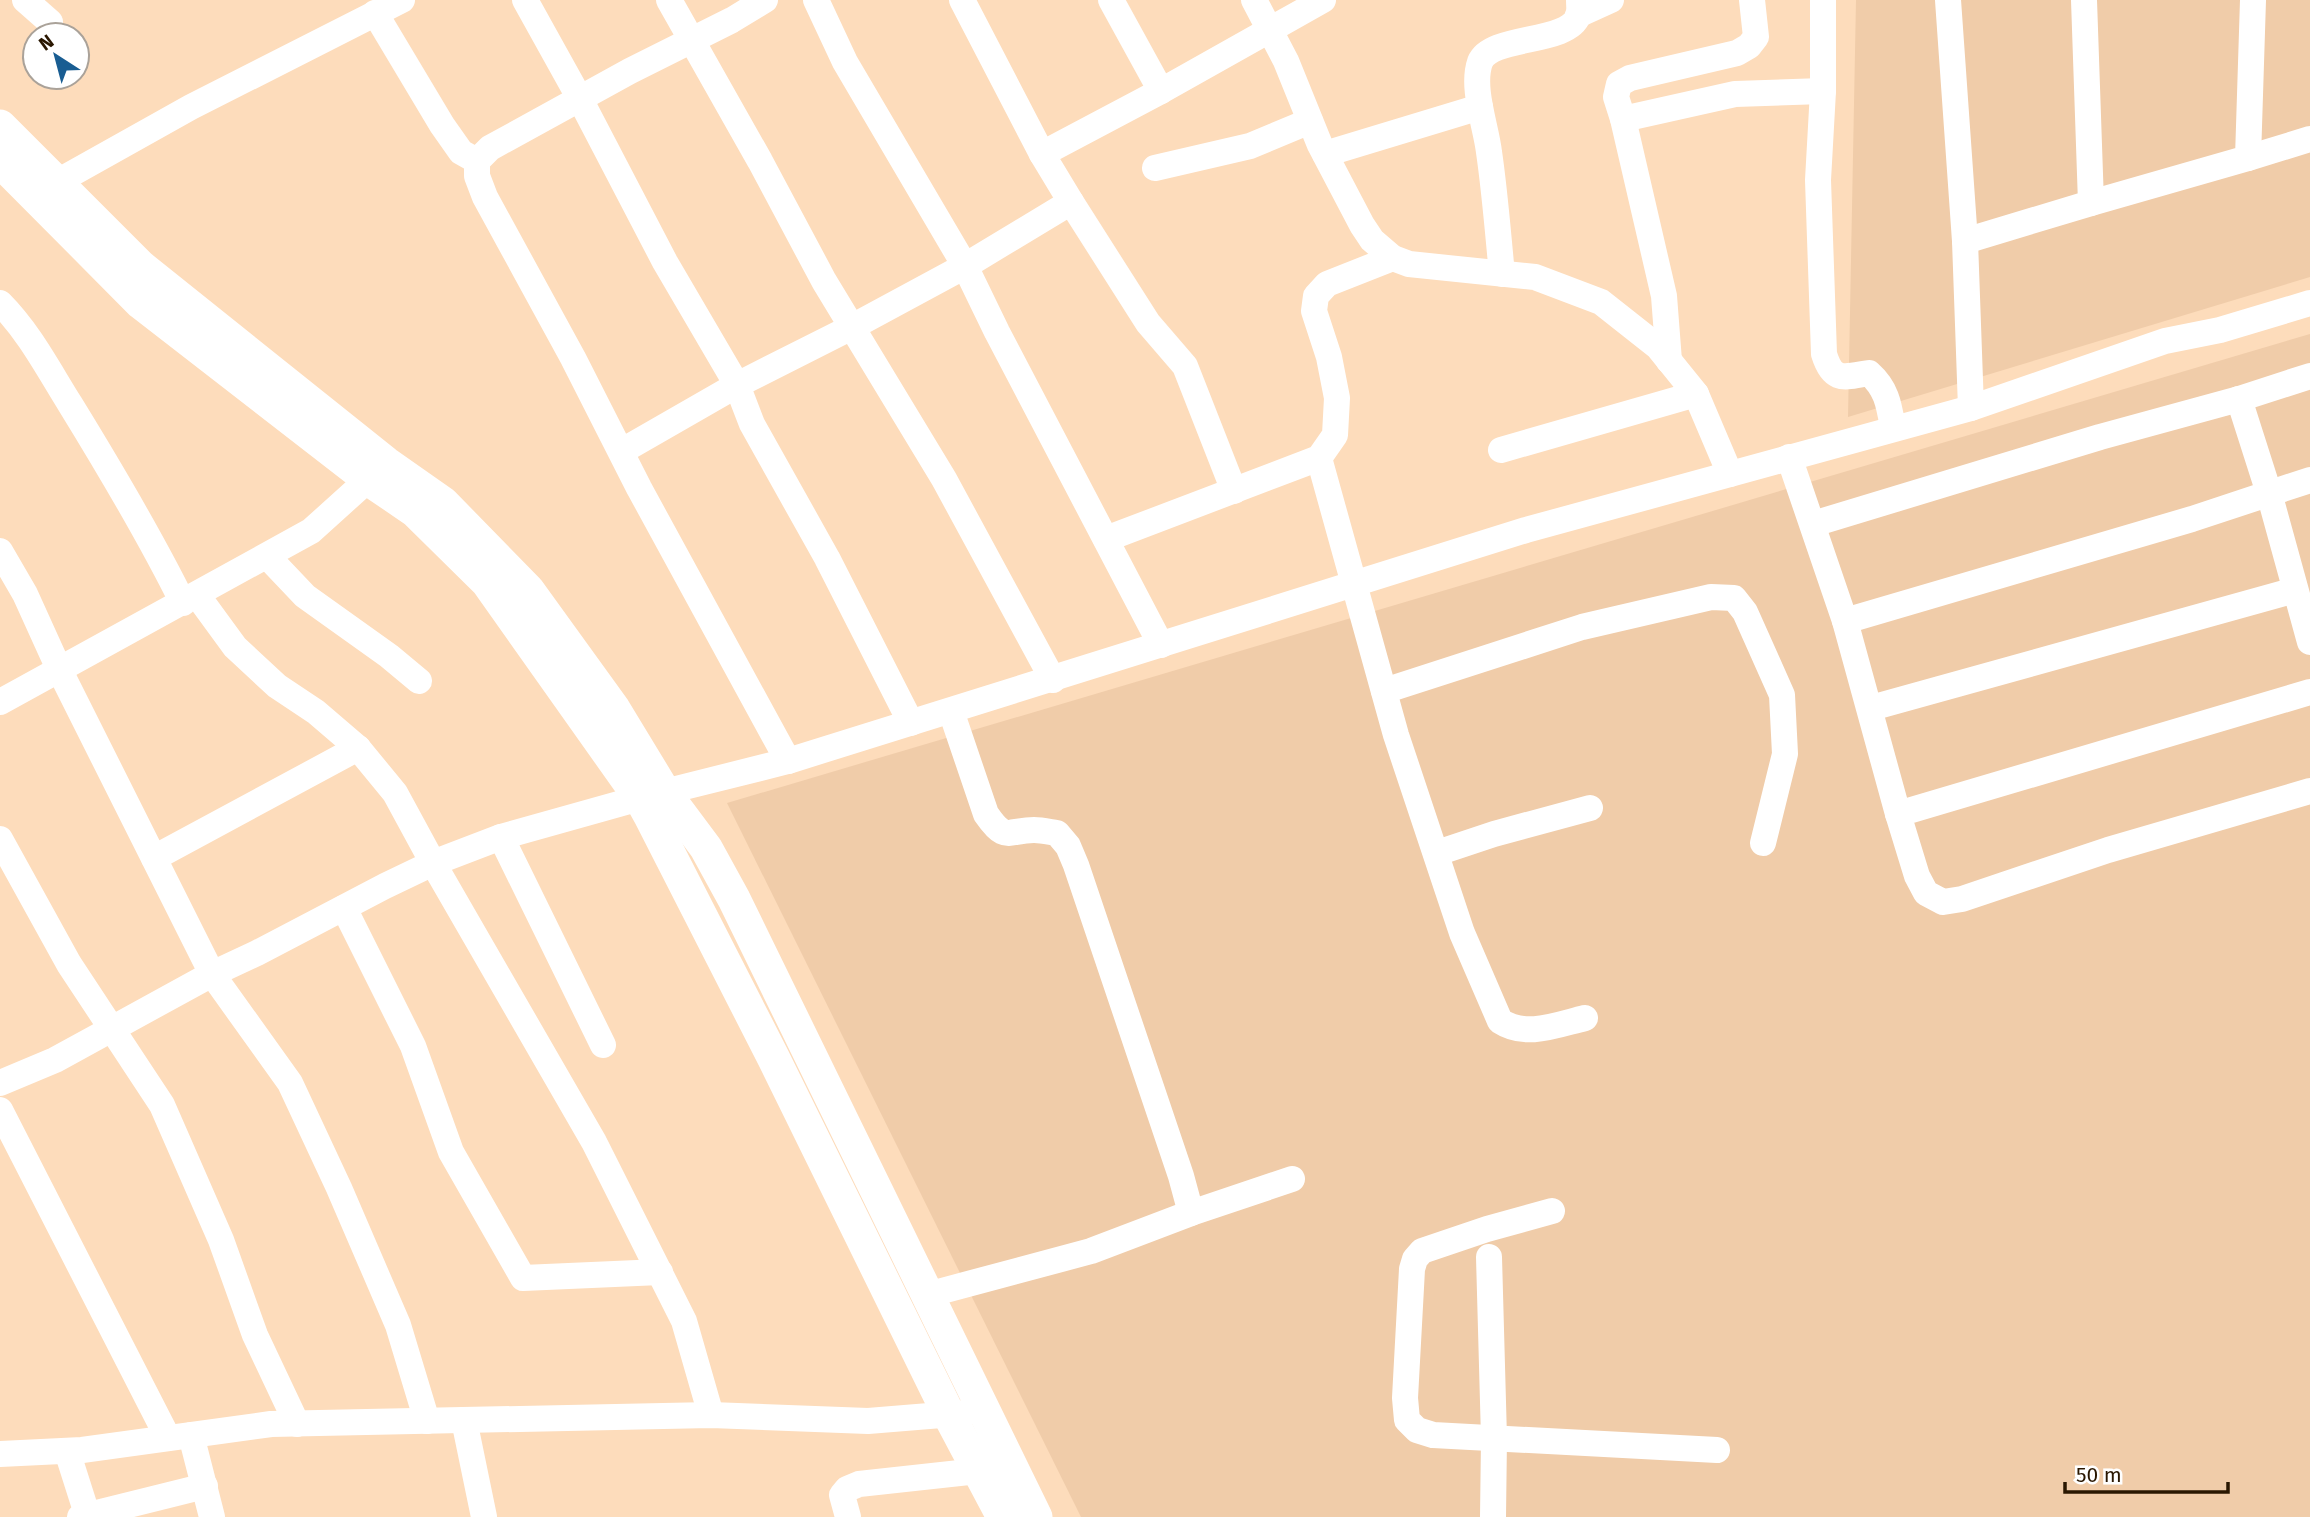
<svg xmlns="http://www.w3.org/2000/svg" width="2310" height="1517" font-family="'Fira Sans',sans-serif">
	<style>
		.built { fill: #f0cca9 }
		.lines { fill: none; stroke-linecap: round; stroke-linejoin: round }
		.minor { stroke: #fff; stroke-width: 26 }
		.major { stroke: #fff; stroke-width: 33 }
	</style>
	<rect width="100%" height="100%" fill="#fddcbb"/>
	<g class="built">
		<path d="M1856,0H2310V277L1848,417Z"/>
		<path d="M2310,334V1517H1081L727,803Z"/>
	</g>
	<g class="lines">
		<g class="minor">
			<path d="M25,0L50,22"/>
			<path d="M525,0L580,99L665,262L737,385L752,424L827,558L911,723"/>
			<path d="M669,0L760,161L824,281L944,479L1053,680"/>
			<path d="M765,0L732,20L630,71L490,148L477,161V176L485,197L573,358L639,488L788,761"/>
			<path d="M816,0L845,62L965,266L997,332L1161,645"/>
			<path d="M962,0L1042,154"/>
			<path d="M1111,0L1161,91"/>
			<path d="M1254,0L1286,61L1320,145L1362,225L1372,240L1393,258L1409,264L1535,277L1601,302L1658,347L1696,394L1730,474"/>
			<path d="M1823,0V91L1818,180L1824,354C1833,383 1844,377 1869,373C1887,389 1889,405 1893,428"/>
			<path d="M1948,0L1965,241L1971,408"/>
			<path d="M375,13L442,125L461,152L477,161"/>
			<path d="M1578,15L1611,0"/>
			<path d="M1623,119L1735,94L1823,91"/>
			<path d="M1325,154L1480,107"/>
			<path d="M2248,158L2310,139"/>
			<path d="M1155,168L1250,146L1310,121"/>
			<path d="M57,182L191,107L402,0"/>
			<path d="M1071,202L1148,323L1185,366L1234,491"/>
			<path d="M2091,203L2248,158L2253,0"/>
			<path d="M1965,241L2091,203L2084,0"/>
			<path d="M1502,274C1498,234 1495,193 1489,152C1486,126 1471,88 1480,62C1491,35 1568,44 1578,16C1580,12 1579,5 1579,0"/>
			<path d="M0,303C29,332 48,369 70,404C110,469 149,534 183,603"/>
			<path d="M1669,361L1664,296L1623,119L1616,97L1619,84L1630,78L1737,53L1749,46L1756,37L1752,0"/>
			<path d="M2239,399L2269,493L2310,642"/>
			<path d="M1501,450L1696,394"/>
			<path d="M622,451L737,385L852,327L965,266L1071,202L1042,154L1161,91L1323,0"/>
			<path d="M1789,457L1845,621L1898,814"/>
			<path d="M1319,458L1396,735L1462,933L1500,1021C1526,1038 1556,1025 1585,1018"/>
			<path d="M1813,524L2100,437L2239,399L2310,376"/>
			<path d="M1106,539L1319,458L1335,435L1337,398L1329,357L1314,311L1316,296L1327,284L1393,258"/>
			<path d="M0,551L25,594L59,669L212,974L290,1083L339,1188L398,1325L427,1421"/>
			<path d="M267,556L305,596L389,656L419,681"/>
			<path d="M197,595L235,647L277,686L316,712L358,748L395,793L433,863L594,1142L684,1321L711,1415"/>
			<path d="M1845,621L2192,519L2310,480"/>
			<path d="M1384,691L1582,627L1711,597L1734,598L1745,612L1782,695L1785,754L1763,843"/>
			<path d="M2310,692L1898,814L1917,876L1926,893L1943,902L1962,899L2108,850L2310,791"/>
			<path d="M0,702L311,531L382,467"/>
			<path d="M1871,708L2295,590"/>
			<path d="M951,711L986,814C1006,843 1007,830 1034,830C1042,830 1050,832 1057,833L1068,846L1076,865L1181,1176L1191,1213"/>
			<path d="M501,837L603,1045"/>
			<path d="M0,839L69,964L162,1105L221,1240L255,1335L297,1424"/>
			<path d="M1437,853L1494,834L1590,808"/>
			<path d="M154,858L358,748"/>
			<path d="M344,908L413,1046L451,1152L523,1278L660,1272"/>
			<path d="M0,1083L55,1060L212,974L257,953L385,886L433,863L501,837L640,798L788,761L1526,530L1971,408L2165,341L2220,330L2310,303"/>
			<path d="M0,1110L168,1438"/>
			<path d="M1552,1211L1487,1229L1422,1251L1415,1259L1412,1269L1405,1398L1407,1420L1417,1430L1433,1435L1717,1450"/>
			<path d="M1489,1257L1494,1438L1493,1517"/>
			<path d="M927,1295L1091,1251L1191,1213L1292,1179"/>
			<path d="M464,1420L484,1517"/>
			<path d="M191,1435L212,1517"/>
			<path d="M67,1451L88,1517"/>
			<path d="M0,1454L82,1450L271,1424L711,1415L868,1421L966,1413"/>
			<path d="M80,1517L205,1486"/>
			<path d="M848,1517L842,1495L847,1489L859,1484L978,1471"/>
		</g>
		<g class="major">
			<path d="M0,126L140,266L386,463L443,503L528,590L614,709L665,793L706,848L734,899L1036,1517"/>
			<path d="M0,161L141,303L368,479L415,511L487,582L640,798L650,816L773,1057L949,1415L1003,1517"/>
		</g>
	</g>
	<g transform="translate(56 56) rotate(324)"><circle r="33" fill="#ffffff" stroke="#aaa299" stroke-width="2"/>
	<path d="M0-5L12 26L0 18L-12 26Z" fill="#195d92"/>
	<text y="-10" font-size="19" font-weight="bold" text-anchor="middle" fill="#2a1701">N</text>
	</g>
	<path d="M2065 1482v10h163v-10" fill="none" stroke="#2a1701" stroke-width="3.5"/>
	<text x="2076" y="1482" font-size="21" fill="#2a1701" stroke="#ffffff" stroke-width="5" paint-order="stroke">50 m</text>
</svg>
